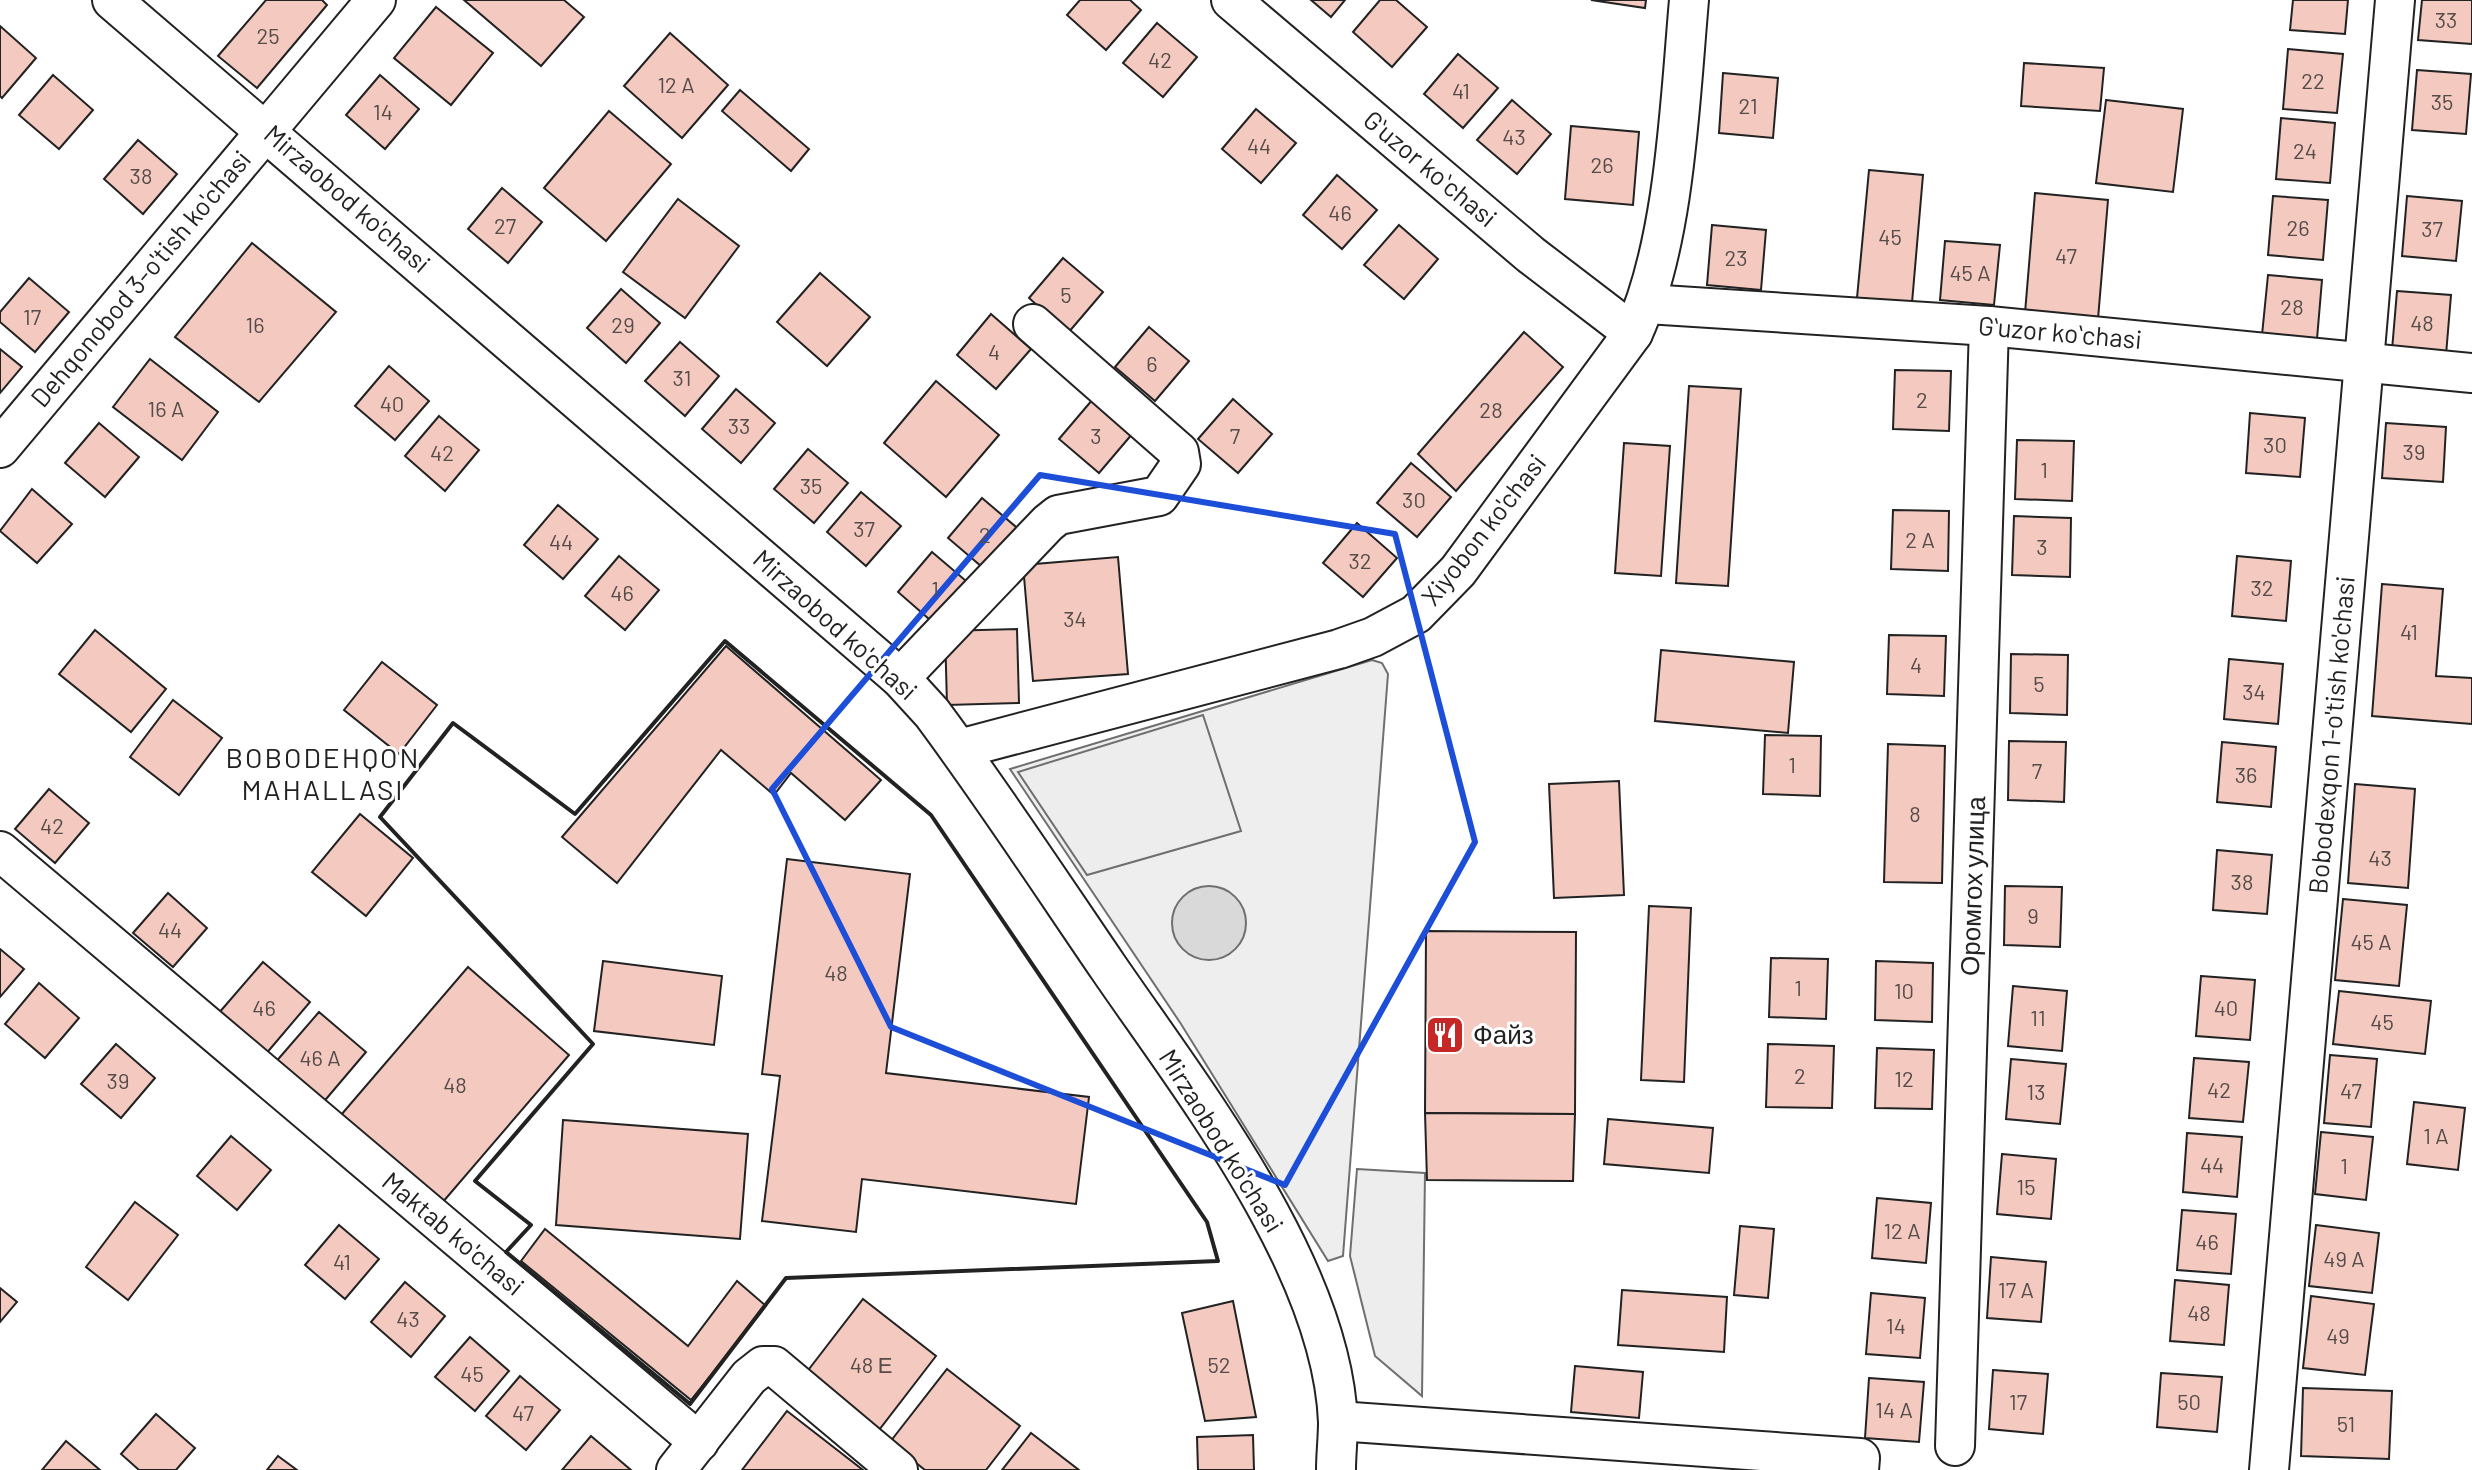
<svg xmlns="http://www.w3.org/2000/svg" width="2472" height="1470" font-family="Barlow,sans-serif">
	<style>
		.green { fill: #eee; stroke: #6f6f6f; stroke-width: 2 }
		.parking { fill: #ededed; stroke: #6f6f6f; stroke-width: 2 }
		.water { fill: #d9d9d9; stroke: #6f6f6f; stroke-width: 2 }
		.building { fill: #f3c9c0; stroke: #222; stroke-width: 2 }
		.lines { fill: none; stroke-linecap: round; stroke-linejoin: round }
		.minor-casing { stroke: #222; stroke-width: 42 }
		.minor { stroke: #fff; stroke-width: 38 }
		.wall { stroke: #222; stroke-width: 4 }
		.marked { fill: none; stroke: #1d4ed8; stroke-width: 6; stroke-linejoin: round }
		.labels { text-anchor: middle; stroke-width: 6; stroke-linejoin: round; paint-order: stroke }
		.number-label { font-size: 22px; fill: #564c4a }
		.street-label { font-size: 26px; fill: #222; stroke: #fff }
		.poi-label { font-size: 26px; fill: #222; stroke: #fff; text-anchor: start }
		.neighbourhood-label { font-size: 28px; letter-spacing: 2px; fill: #222; stroke: #fff }
	</style>
	<rect width="100%" height="100%" fill="#fff"/>
	<path class="green" d="M1372,660L1382,663L1388,674L1343,1256L1328,1261L1181,1024L1010,769Z"/>
	<g class="parking">
		<path d="M1203,715L1241,831L1087,875L1018,772Z"/>
		<path d="M1357,1169L1425,1173L1422,1396L1375,1356L1350,1256Z"/>
	</g>
	<circle class="water" cx="1209" cy="923" r="37"/>
	<g class="building">
		<path d="M266,0H322L327,5L257,88L218,56Z"/>
		<path d="M464,0H564L584,17L541,66Z"/>
		<path d="M1080,0H1130L1141,10L1106,50L1067,15Z"/>
		<path d="M1311,0H1345L1331,17Z"/>
		<path d="M1380,0H1396L1427,27L1392,67L1353,32Z"/>
		<path d="M1591,0H1646L1645,8Z"/>
		<path d="M2293,0H2348L2345,34L2290,30Z"/>
		<path d="M2422,0H2472V44L2418,40Z"/>
		<path d="M436,7L493,53L451,105L394,58Z"/>
		<path d="M1157,23L1197,57L1163,97L1123,63Z"/>
		<path d="M0,26L36,58L2,98L0,96Z"/>
		<path d="M670,33L728,85L682,138L624,86Z"/>
		<path d="M2288,49L2343,54L2337,113L2283,109Z"/>
		<path d="M1458,54L1498,88L1463,128L1424,94Z"/>
		<path d="M2024,63L2104,68L2100,111L2021,106Z"/>
		<path d="M2417,70L2471,74L2466,134L2412,130Z"/>
		<path d="M1723,73L1778,78L1773,138L1719,133Z"/>
		<path d="M53,75L93,110L59,149L19,115Z"/>
		<path d="M380,75L419,109L385,149L346,115Z"/>
		<path d="M740,90L809,149L791,171L722,111Z"/>
		<path d="M1512,100L1551,134L1517,174L1477,140Z"/>
		<path d="M2106,100L2183,109L2173,192L2096,183Z"/>
		<path d="M1256,109L1296,143L1261,183L1222,149Z"/>
		<path d="M609,111L671,164L606,241L544,188Z"/>
		<path d="M2281,118L2335,123L2330,183L2276,179Z"/>
		<path d="M1571,126L1639,132L1633,205L1565,199Z"/>
		<path d="M138,140L177,174L143,214L104,179Z"/>
		<path d="M1869,170L1923,175L1912,303L1857,298Z"/>
		<path d="M1337,175L1377,210L1342,249L1303,215Z"/>
		<path d="M502,188L542,222L508,263L468,229Z"/>
		<path d="M2035,193L2108,200L2098,319L2025,313Z"/>
		<path d="M2273,196L2328,200L2323,260L2268,255Z"/>
		<path d="M2407,196L2462,201L2456,261L2402,256Z"/>
		<path d="M678,199L739,246L685,318L623,272Z"/>
		<path d="M1399,225L1438,259L1404,299L1364,265Z"/>
		<path d="M1712,225L1766,230L1761,290L1707,285Z"/>
		<path d="M1945,241L2000,245L1994,305L1940,300Z"/>
		<path d="M252,243L336,312L259,402L175,337Z"/>
		<path d="M1063,258L1103,292L1068,333L1029,298Z"/>
		<path d="M820,273L870,317L827,366L777,322Z"/>
		<path d="M2268,275L2322,280L2317,339L2262,335Z"/>
		<path d="M29,278L69,312L35,352L0,322V312Z"/>
		<path d="M621,289L660,323L626,363L587,328Z"/>
		<path d="M2397,291L2451,295L2446,355L2392,350Z"/>
		<path d="M991,314L1031,349L996,389L957,355Z"/>
		<path d="M1149,327L1189,361L1155,401L1115,367Z"/>
		<path d="M1524,332L1563,367L1456,491L1418,454Z"/>
		<path d="M680,342L719,376L685,416L645,381Z"/>
		<path d="M0,349L22,367L0,393Z"/>
		<path d="M150,359L218,412L182,460L113,407Z"/>
		<path d="M389,366L429,401L395,440L355,406Z"/>
		<path d="M1895,370L1951,371L1949,431L1893,429Z"/>
		<path d="M936,381L999,435L946,497L884,443Z"/>
		<path d="M1689,386L1741,389L1728,586L1676,583Z"/>
		<path d="M736,389L775,423L741,463L702,429Z"/>
		<path d="M1093,399L1133,433L1099,473L1059,439Z"/>
		<path d="M1233,399L1272,434L1238,473L1198,439Z"/>
		<path d="M2250,413L2305,418L2300,477L2246,473Z"/>
		<path d="M439,416L479,450L445,491L405,456Z"/>
		<path d="M99,423L139,457L105,497L65,463Z"/>
		<path d="M2386,423L2446,427L2443,482L2382,478Z"/>
		<path d="M2017,440L2074,441L2072,501L2015,499Z"/>
		<path d="M1624,443L1670,446L1661,576L1615,573Z"/>
		<path d="M808,449L848,483L814,523L774,489Z"/>
		<path d="M1411,463L1451,497L1417,537L1377,503Z"/>
		<path d="M32,489L72,524L37,563L0,531Z"/>
		<path d="M861,492L901,526L866,566L827,532Z"/>
		<path d="M982,498L1022,532L988,572L948,538Z"/>
		<path d="M558,505L598,539L563,579L524,545Z"/>
		<path d="M1893,510L1949,511L1948,571L1891,569Z"/>
		<path d="M2014,516L2071,518L2070,577L2012,575Z"/>
		<path d="M1357,523L1397,558L1363,597L1323,563Z"/>
		<path d="M932,552L972,586L937,626L898,592Z"/>
		<path d="M619,556L659,590L625,630L585,596Z"/>
		<path d="M2237,556L2291,561L2286,621L2232,616Z"/>
		<path d="M1118,557L1128,674L1033,681L1023,565Z"/>
		<path d="M2382,584L2443,589L2436,676L2472,678V724L2372,716Z"/>
		<path d="M1017,629L1019,703L947,705L945,631Z"/>
		<path d="M95,630L166,689L131,732L59,674Z"/>
		<path d="M1889,635L1946,636L1944,696L1887,694Z"/>
		<path d="M726,646L881,780L845,820L791,773L774,795L721,750L617,883L562,837Z"/>
		<path d="M1661,650L1794,662L1788,733L1655,721Z"/>
		<path d="M2011,654L2068,655L2067,715L2010,713Z"/>
		<path d="M2229,659L2283,664L2278,724L2224,719Z"/>
		<path d="M382,662L437,705L399,754L344,710Z"/>
		<path d="M173,700L222,738L179,795L130,757Z"/>
		<path d="M1765,735L1821,736L1820,796L1763,794Z"/>
		<path d="M2009,741L2066,742L2064,802L2008,800Z"/>
		<path d="M2222,742L2276,747L2271,807L2217,802Z"/>
		<path d="M1888,744L1945,746L1942,883L1884,882Z"/>
		<path d="M1619,781L1624,895L1554,898L1549,784Z"/>
		<path d="M2355,784L2415,789L2408,888L2348,883Z"/>
		<path d="M49,789L89,823L55,863L15,829Z"/>
		<path d="M360,814L413,858L366,916L312,872Z"/>
		<path d="M2217,850L2272,855L2267,914L2213,910Z"/>
		<path d="M787,859L910,874L886,1073L1089,1097L1076,1204L862,1179L856,1232L762,1221L780,1076L762,1074Z"/>
		<path d="M2005,886L2062,887L2060,947L2004,945Z"/>
		<path d="M168,893L207,928L173,967L133,933Z"/>
		<path d="M2343,899L2407,905L2399,986L2335,980Z"/>
		<path d="M1649,906L1691,908L1684,1082L1641,1080Z"/>
		<path d="M1426,931L1576,932L1575,1114L1425,1113Z"/>
		<path d="M0,949L24,969L0,997Z"/>
		<path d="M1771,958L1828,959L1826,1019L1769,1017Z"/>
		<path d="M603,961L722,976L714,1045L594,1031Z"/>
		<path d="M1876,961L1933,963L1932,1022L1875,1020Z"/>
		<path d="M263,962L310,1002L265,1055L218,1014Z"/>
		<path d="M468,967L569,1055L442,1203L341,1115Z"/>
		<path d="M2201,976L2255,980L2250,1040L2196,1036Z"/>
		<path d="M39,983L79,1018L45,1058L5,1024Z"/>
		<path d="M2013,986L2067,991L2062,1051L2008,1046Z"/>
		<path d="M2339,991L2431,1001L2425,1054L2333,1044Z"/>
		<path d="M319,1012L366,1052L321,1105L274,1064Z"/>
		<path d="M116,1044L155,1078L121,1118L81,1084Z"/>
		<path d="M1768,1044L1834,1046L1832,1108L1766,1107Z"/>
		<path d="M1877,1048L1934,1050L1932,1109L1875,1108Z"/>
		<path d="M2330,1055L2377,1059L2371,1127L2324,1123Z"/>
		<path d="M2194,1058L2249,1062L2243,1122L2189,1118Z"/>
		<path d="M2011,1059L2066,1064L2060,1124L2006,1119Z"/>
		<path d="M2414,1102L2465,1108L2458,1170L2407,1164Z"/>
		<path d="M1425,1113L1575,1114L1573,1181L1427,1180Z"/>
		<path d="M1608,1119L1713,1128L1709,1173L1604,1164Z"/>
		<path d="M563,1120L748,1134L740,1239L556,1225Z"/>
		<path d="M2321,1132L2373,1137L2366,1200L2315,1194Z"/>
		<path d="M2187,1133L2242,1137L2237,1197L2183,1192Z"/>
		<path d="M231,1136L271,1170L237,1210L197,1176Z"/>
		<path d="M2002,1154L2056,1159L2051,1219L1997,1214Z"/>
		<path d="M1877,1198L1931,1203L1926,1263L1872,1258Z"/>
		<path d="M135,1202L178,1235L128,1300L86,1267Z"/>
		<path d="M2182,1210L2236,1214L2231,1274L2177,1270Z"/>
		<path d="M339,1225L379,1259L345,1299L305,1265Z"/>
		<path d="M2316,1225L2379,1233L2372,1293L2309,1286Z"/>
		<path d="M1740,1226L1774,1229L1768,1298L1734,1295Z"/>
		<path d="M545,1229L688,1346L737,1281L766,1306L691,1400L521,1261Z"/>
		<path d="M1991,1257L2046,1262L2041,1322L1987,1318Z"/>
		<path d="M2175,1280L2229,1285L2224,1345L2170,1341Z"/>
		<path d="M405,1282L445,1316L411,1357L371,1322Z"/>
		<path d="M0,1288L17,1302L0,1322Z"/>
		<path d="M1622,1290L1727,1297L1724,1352L1618,1345Z"/>
		<path d="M1871,1293L1925,1298L1920,1358L1866,1354Z"/>
		<path d="M2311,1296L2374,1304L2365,1375L2303,1368Z"/>
		<path d="M863,1299L936,1356L879,1430L806,1373Z"/>
		<path d="M1233,1301L1256,1417L1205,1421L1182,1313Z"/>
		<path d="M470,1337L509,1371L475,1411L435,1377Z"/>
		<path d="M1575,1366L1643,1372L1639,1418L1571,1412Z"/>
		<path d="M947,1369L1020,1426L986,1470H925L890,1442Z"/>
		<path d="M1993,1370L2048,1374L2043,1434L1989,1429Z"/>
		<path d="M2161,1373L2222,1377L2217,1432L2157,1427Z"/>
		<path d="M520,1376L560,1410L526,1450L486,1416Z"/>
		<path d="M1869,1378L1924,1382L1919,1442L1865,1438Z"/>
		<path d="M2303,1388L2392,1391L2389,1459L2301,1456Z"/>
		<path d="M787,1411L863,1470H742Z"/>
		<path d="M156,1414L195,1448L176,1470H139L121,1454Z"/>
		<path d="M1031,1433L1079,1470H1002Z"/>
		<path d="M1253,1435L1254,1470H1198L1197,1437Z"/>
		<path d="M591,1436L631,1470H562Z"/>
		<path d="M66,1441L100,1470H42Z"/>
		<path d="M278,1456L297,1470H267Z"/>
	</g>
	<g class="lines">
		<defs>
			<g id="minor">
				<path d="M112,0L900,678L932,713C993,795 1050,882 1108,967C1193,1091 1332,1267 1338,1422C1338,1438 1336,1454 1336,1470"/>
				<path d="M1231,0L1531,255L1633,333"/>
				<path d="M1647,304L1989,326L2472,373"/>
				<path d="M0,448L376,0"/>
				<path d="M900,678L1048,523L1058,515L1159,496L1181,464L1179,452L1033,324"/>
				<path d="M959,749L1339,649L1373,637L1416,614L1458,571L1633,333C1675,242 1680,101 1689,0"/>
				<path d="M0,851L699,1442"/>
				<path d="M1338,1421L1860,1458L1859,1470"/>
				<path d="M1955,1446L1989,326"/>
				<path d="M676,1470L749,1377L763,1366H774L898,1470"/>
				<path d="M2269,1470L2395,0"/>
			</g>
		</defs>
		<use href="#minor" class="minor-casing"/>
		<use href="#minor" class="minor"/>
		<path class="wall" d="M725,641L931,815L1207,1222L1218,1261L786,1278L690,1404L506,1252L531,1225L475,1181L593,1044L380,817L453,723L575,814Z"/>
	</g>
	<path class="marked" d="M1040,475L1395,534L1475,842L1285,1185L891,1027L772,789Z"/>
	<defs>
		<symbol id="restaurant-square" viewBox="-11 -11 22 22"><rect x="-9" y="-9" width="18" height="18" rx="4" fill="#c62828" stroke="#fff"/><path d="M-5-6h1v4h1v-4h1v4h1v-4h1v5L-1.5 .5V6h-2V.5L-5-1ZM5-6V6H3V1.5H1.5Q1.5-4 5-6Z" fill="#fff"/></symbol>
	</defs>
	<g fill-rule="evenodd">
		<use href="#restaurant-square" x="1423" y="1013" width="44" height="44"/>
	</g>
	<g class="labels">
		<g class="number-label">
			<text x="2446" y="28">33</text>
			<text x="268" y="44">25</text>
			<text x="1160" y="68">42</text>
			<text x="2313" y="89">22</text>
			<text x="676" y="93">12 A</text>
			<text x="1461" y="99">41</text>
			<text x="2442" y="110">35</text>
			<text x="1748" y="114">21</text>
			<text x="383" y="120">14</text>
			<text x="1514" y="145">43</text>
			<text x="1259" y="154">44</text>
			<text x="2305" y="159">24</text>
			<text x="1602" y="173">26</text>
			<text x="141" y="184">38</text>
			<text x="1340" y="221">46</text>
			<text x="505" y="234">27</text>
			<text x="2298" y="236">26</text>
			<text x="2432" y="237">37</text>
			<text x="1890" y="245">45</text>
			<text x="2066" y="264">47</text>
			<text x="1736" y="266">23</text>
			<text x="1970" y="281">45 A</text>
			<text x="1066" y="303">5</text>
			<text x="2292" y="315">28</text>
			<text x="32" y="325">17</text>
			<text x="2422" y="331">48</text>
			<text x="255" y="333">16</text>
			<text x="623" y="333">29</text>
			<text x="994" y="360">4</text>
			<text x="1152" y="372">6</text>
			<text x="682" y="386">31</text>
			<text x="1922" y="408">2</text>
			<text x="392" y="412">40</text>
			<text x="166" y="417">16 A</text>
			<text x="1491" y="418">28</text>
			<text x="739" y="434">33</text>
			<text x="1096" y="444">3</text>
			<text x="1235" y="444">7</text>
			<text x="2275" y="453">30</text>
			<text x="2414" y="460">39</text>
			<text x="442" y="461">42</text>
			<text x="2044" y="478">1</text>
			<text x="811" y="494">35</text>
			<text x="1414" y="508">30</text>
			<text x="864" y="537">37</text>
			<text x="985" y="543">2</text>
			<text x="1920" y="548">2 A</text>
			<text x="561" y="550">44</text>
			<text x="2042" y="555">3</text>
			<text x="1360" y="569">32</text>
			<text x="2262" y="596">32</text>
			<text x="935" y="597">1</text>
			<text x="622" y="601">46</text>
			<text x="1075" y="627">34</text>
			<text x="2409" y="640">41</text>
			<text x="1916" y="673">4</text>
			<text x="2039" y="692">5</text>
			<text x="2254" y="700">34</text>
			<text x="1792" y="773">1</text>
			<text x="2037" y="779">7</text>
			<text x="2246" y="783">36</text>
			<text x="1915" y="822">8</text>
			<text x="52" y="834">42</text>
			<text x="2380" y="866">43</text>
			<text x="2242" y="890">38</text>
			<text x="2033" y="924">9</text>
			<text x="170" y="938">44</text>
			<text x="2371" y="950">45 A</text>
			<text x="836" y="981">48</text>
			<text x="1798" y="996">1</text>
			<text x="1904" y="999">10</text>
			<text x="264" y="1016">46</text>
			<text x="2226" y="1016">40</text>
			<text x="2038" y="1026">11</text>
			<text x="2382" y="1030">45</text>
			<text x="320" y="1066">46 A</text>
			<text x="1800" y="1084">2</text>
			<text x="1904" y="1087">12</text>
			<text x="118" y="1089">39</text>
			<text x="455" y="1093">48</text>
			<text x="2219" y="1098">42</text>
			<text x="2351" y="1099">47</text>
			<text x="2036" y="1100">13</text>
			<text x="2436" y="1144">1 A</text>
			<text x="2212" y="1173">44</text>
			<text x="2344" y="1174">1</text>
			<text x="2026" y="1195">15</text>
			<text x="1902" y="1239">12 A</text>
			<text x="2207" y="1250">46</text>
			<text x="2344" y="1267">49 A</text>
			<text x="342" y="1270">41</text>
			<text x="2016" y="1298">17 A</text>
			<text x="2199" y="1321">48</text>
			<text x="408" y="1327">43</text>
			<text x="1896" y="1334">14</text>
			<text x="2338" y="1344">49</text>
			<text x="871" y="1373">48 Е</text>
			<text x="1219" y="1373">52</text>
			<text x="472" y="1382">45</text>
			<text x="2018" y="1410">17</text>
			<text x="2189" y="1410">50</text>
			<text x="1894" y="1418">14 A</text>
			<text x="523" y="1421">47</text>
			<text x="2346" y="1432">51</text>
		</g>
		<g class="street-label">
			<text transform="translate(1430 169) rotate(40)" y="9">Gʻuzor koʻchasi</text>
			<text transform="translate(347 199) rotate(41)" y="9">Mirzaobod ko'chasi</text>
			<text transform="translate(141 279) rotate(-50)" y="9">Dehqonobod 3-o'tish ko'chasi</text>
			<text transform="translate(2060 333) rotate(5)" y="9">Gʻuzor koʻchasi</text>
			<text transform="translate(1484 530) rotate(-52)" y="9">Xiyobon ko'chasi</text>
			<text transform="translate(835 625) rotate(42)" y="9">Mirzaobod ko'chasi</text>
			<text transform="translate(2332 735) rotate(-85)" y="9">Bobodexqon 1-o'tish ko'chasi</text>
			<text transform="translate(1973 886) rotate(-88)" y="9">Оромгох улица</text>
			<text transform="translate(1221 1141) rotate(58)" y="9">Mirzaobod ko'chasi</text>
			<text transform="translate(453 1234) rotate(40)" y="9">Maktab ko'chasi</text>
		</g>
		<g class="poi-label">
			<text x="1473" y="1044">Файз</text>
		</g>
		<g class="neighbourhood-label">
			<text x="323" y="768">BOBODEHQON<tspan x="323" dy="32">MAHALLASI</tspan></text>
		</g>
	</g>
</svg>
